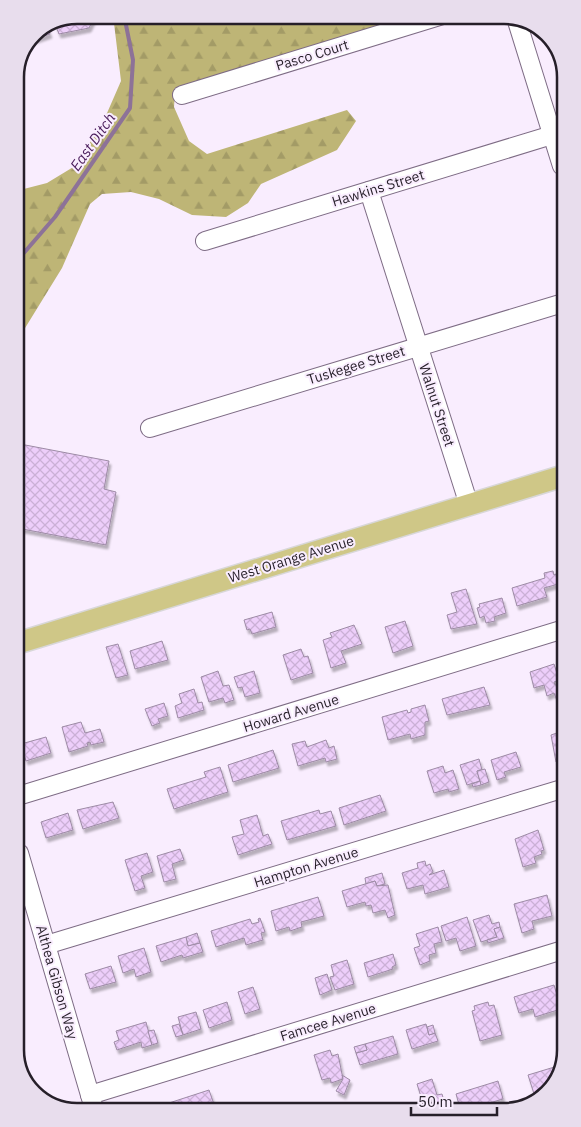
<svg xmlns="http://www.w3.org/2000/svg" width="581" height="1127" font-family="'IBM Plex Sans',sans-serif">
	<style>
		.forest { fill: url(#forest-firs) }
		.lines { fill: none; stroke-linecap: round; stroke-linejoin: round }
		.stream { stroke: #8d7298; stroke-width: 4 }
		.building { fill: url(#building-cross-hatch); stroke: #9d8ba5; filter: url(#shadow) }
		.minor-casing { stroke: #7e6c85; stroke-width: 20 }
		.major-casing { stroke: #d8d7d8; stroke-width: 24 }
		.minor { stroke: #fff; stroke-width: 18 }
		.major { stroke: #cfc787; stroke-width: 21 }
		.labels { text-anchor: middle; stroke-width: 4; stroke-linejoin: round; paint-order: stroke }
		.street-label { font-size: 14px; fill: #261f29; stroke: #f9edfe }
		.water-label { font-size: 15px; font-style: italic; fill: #4a1c5b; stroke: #f9edfe }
		.rim { fill: none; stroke: #261f29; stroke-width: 2.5 }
	</style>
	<defs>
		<pattern id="forest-firs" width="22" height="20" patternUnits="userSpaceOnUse" patternTransform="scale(1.25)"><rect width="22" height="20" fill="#beb576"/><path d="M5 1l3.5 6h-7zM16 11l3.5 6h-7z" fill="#a39b66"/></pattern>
		<pattern id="building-cross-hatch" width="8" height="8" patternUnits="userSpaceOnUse" patternTransform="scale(1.25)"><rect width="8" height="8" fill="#edcefa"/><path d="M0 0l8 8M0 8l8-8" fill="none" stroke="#cbb0d6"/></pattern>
		<filter id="shadow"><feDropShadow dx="2" dy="4" stdDeviation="1" flood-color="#0004"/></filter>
	</defs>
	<rect width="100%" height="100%" fill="#f9edfe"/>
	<path class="forest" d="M113,15H426L175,93L174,107L189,141L207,154L347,110L356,121L337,150L261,184L248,203L226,217L192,215L159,199L131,192L102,194L90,204L62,268L22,333L16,335V191L47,183L75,166L104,120L121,81Z"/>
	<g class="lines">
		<path class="stream" d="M16,262L55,217L130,108L133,60L124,15"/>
	</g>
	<g class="building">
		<path d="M77,15H98L99,18L93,20L89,28L59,34L55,24Z"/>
		<path d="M47,27L50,34L30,41L33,33Z"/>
		<path d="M20,444L109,461L104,489L116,492L106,545L17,528V452Z"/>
		<path d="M553,571L554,575L558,573L562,583L544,588L547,597L517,606L512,588L545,578L544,573Z"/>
		<path d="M466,589L477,624L451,629L447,615L457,612L451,593Z"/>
		<path d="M502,598L506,613L494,617L495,621L486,623L484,616L480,618L477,608L480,607L479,604Z"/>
		<path d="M272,612L276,627L252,634L250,629L247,630L244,620Z"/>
		<path d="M405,621L413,646L393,653L385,627Z"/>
		<path d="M354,625L362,644L341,651L346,663L331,668L323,640L332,637L330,633Z"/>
		<path d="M162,641L168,660L135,669L130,651Z"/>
		<path d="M118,644L128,675L116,678L106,647Z"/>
		<path d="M301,649L304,657L308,656L313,673L291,680L283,655Z"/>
		<path d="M564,662V675L561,663Z"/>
		<path d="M554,664L559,680L554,682L555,685L558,684L564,697V705L559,706L554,693L547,696L544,685L534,688L530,672Z"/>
		<path d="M218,671L223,686L229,685L234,700L225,703L223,698L209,702L201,677Z"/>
		<path d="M254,671L260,693L245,697L242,687L238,688L234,677Z"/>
		<path d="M484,687L490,705L447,715L442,699Z"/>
		<path d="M194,689L198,703L202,702L204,710L178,718L175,706L182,703L179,694Z"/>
		<path d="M164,703L168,716L158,719L160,723L152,726L145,709Z"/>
		<path d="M425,705L429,721L425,722V735L411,739L410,734L388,740L382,717L407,710L408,713L411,712V709Z"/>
		<path d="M81,722L85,733L100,729L104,742L91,745L90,742L87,743L88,746L69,752L62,727Z"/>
		<path d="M565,730V760L556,762L551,735Z"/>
		<path d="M46,737L51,753L26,761L21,744Z"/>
		<path d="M326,740L329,748L334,746L337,759L326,762L325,758L298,766L292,744L305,741L307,747Z"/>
		<path d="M273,750L279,768L233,782L228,765Z"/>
		<path d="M516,752L521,767L504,772L506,777L497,780L491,760Z"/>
		<path d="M479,759L482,770L477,771L480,781L467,785L460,765Z"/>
		<path d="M443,766L445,773L453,770L459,789L449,792L448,789L434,793L427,771Z"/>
		<path d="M220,767L228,792L174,809L167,789L206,777L204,772Z"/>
		<path d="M485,769L489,782L481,785L477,771Z"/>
		<path d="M480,781L481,785L473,787L472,784Z"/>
		<path d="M380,795L386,811L344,825L339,808Z"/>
		<path d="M113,802L119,818L83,829L77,810Z"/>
		<path d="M319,810L320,814L331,811L336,826L287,840L281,821Z"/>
		<path d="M68,813L73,830L46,838L41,822Z"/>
		<path d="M257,815L263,836L268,834L272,844L238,855L232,837L244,834L240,820Z"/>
		<path d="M538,830L544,850L541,851L542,854L534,857L536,863L523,867L515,839Z"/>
		<path d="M180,849L184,860L172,864L176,879L164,882L157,856Z"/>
		<path d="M147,853L153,872L141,876L145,888L135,891L125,860Z"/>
		<path d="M425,861L426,866L430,864L433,872L429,875L444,870L449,887L425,894L423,885L407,889L402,873L418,868L417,863Z"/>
		<path d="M382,873L385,884L377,886L375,881L366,884L365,878Z"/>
		<path d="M375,881L377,886L388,885L395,915L388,918L385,910L373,913L371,905L366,906L365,902L347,907L342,891Z"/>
		<path d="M547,895L552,916L532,921L534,929L522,933L514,904Z"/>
		<path d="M318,897L324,916L301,922L302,927L290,931L289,927L276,931L271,911Z"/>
		<path d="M489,915L492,924L499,922L500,927L494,929L497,937L481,942L473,920Z"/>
		<path d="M467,917L476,946L460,951L456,938L446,941L441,926Z"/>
		<path d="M260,918L265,932L261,933L263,940L246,945L244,938L216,947L211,931L250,919L252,924L259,922L258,919Z"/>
		<path d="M438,927L442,942L434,944L436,953L429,955L430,961L420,965L414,948L420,946L416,934Z"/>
		<path d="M500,927L504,938L488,943L487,940L497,937L494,929Z"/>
		<path d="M197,933L200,943L188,946L186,937Z"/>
		<path d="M186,937L188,946L200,943L203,952L183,958L182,955L161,962L156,946Z"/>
		<path d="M144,948L151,972L136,977L134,969L123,973L118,956Z"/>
		<path d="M393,954L396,965L392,967L393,969L368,977L364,963Z"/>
		<path d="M347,960L354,984L335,990L330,977L334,976L331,965Z"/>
		<path d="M111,966L116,982L90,989L85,974Z"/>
		<path d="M327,974L332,990L320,995L315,978Z"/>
		<path d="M554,985L561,1009L535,1017L533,1009L519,1013L514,997Z"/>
		<path d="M253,987L260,1009L245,1014L238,992Z"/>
		<path d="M227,1002L232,1020L209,1028L203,1010Z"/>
		<path d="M488,1002L489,1006L494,1005L502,1035L480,1041L472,1011L475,1010L474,1006Z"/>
		<path d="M196,1012L201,1029L183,1035L178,1017Z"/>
		<path d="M146,1022L152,1045L142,1048L141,1042L117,1050L114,1042L119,1040L116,1031Z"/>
		<path d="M179,1024L183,1035L176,1037L172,1026Z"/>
		<path d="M426,1024L429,1035L435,1033L438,1041L412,1049L406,1030Z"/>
		<path d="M433,1025L435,1033L429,1035L427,1027Z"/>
		<path d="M154,1030L158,1043L152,1045L148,1031Z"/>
		<path d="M393,1036L398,1054L360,1065L356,1053L367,1050L365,1044Z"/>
		<path d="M566,1038V1050L562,1053L559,1040Z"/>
		<path d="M365,1044L367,1050L356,1053L354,1047Z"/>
		<path d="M330,1050L332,1056L338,1054L343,1079L331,1083L330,1078L322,1080L314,1055Z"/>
		<path d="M561,1065L555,1085L549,1087L550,1089L536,1100L528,1075Z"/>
		<path d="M342,1075L350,1080L344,1095L336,1091L343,1079Z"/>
		<path d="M432,1079L437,1095L442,1094L446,1108H436L432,1096L422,1100L417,1084Z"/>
		<path d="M498,1081L503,1099L472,1108H460L456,1094Z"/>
		<path d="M209,1090L215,1107L204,1111H172L169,1103Z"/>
	</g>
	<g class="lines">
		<defs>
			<g id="minor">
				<path d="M516,18L562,166"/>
				<path d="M182,95L443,15"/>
				<path d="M369,191L469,505"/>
				<path d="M205,241L552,135"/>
				<path d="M150,428L563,303"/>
				<path d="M18,796L564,629"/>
				<path d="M19,853L95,1112"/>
				<path d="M46,945L565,788"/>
				<path d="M90,1095L566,949"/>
			</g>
			<path id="major" d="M18,643L563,476"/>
		</defs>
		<use href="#minor" class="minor-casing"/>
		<use href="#major" class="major-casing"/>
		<use href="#minor" class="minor"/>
		<use href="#major" class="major"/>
	</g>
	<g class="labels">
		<g class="street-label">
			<text transform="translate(312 55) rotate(-17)" y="5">Pasco Court</text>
			<text transform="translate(378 188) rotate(-17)" y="5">Hawkins Street</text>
			<text transform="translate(356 365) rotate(-17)" y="5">Tuskegee Street</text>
			<text transform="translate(437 405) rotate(72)" y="5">Walnut Street</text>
			<text transform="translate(291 559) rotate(-17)" y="5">West Orange Avenue</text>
			<text transform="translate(291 713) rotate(-17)" y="5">Howard Avenue</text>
			<text transform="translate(306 867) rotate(-17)" y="5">Hampton Avenue</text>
			<text transform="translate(57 982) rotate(74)" y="5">Althea Gibson Way</text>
			<text transform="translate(328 1022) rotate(-17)" y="5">Famcee Avenue</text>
		</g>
		<g class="water-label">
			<text transform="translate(93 142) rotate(-55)" y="5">East Ditch</text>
		</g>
	</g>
	<path d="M0 0H581V1127H0ZM77 24H504A53 53 0 0 1 557 77V1050A53 53 0 0 1 504 1103H77A53 53 0 0 1 24 1050V77A53 53 0 0 1 77 24Z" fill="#e8dded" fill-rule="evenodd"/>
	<path class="rim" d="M77 24H504A53 53 0 0 1 557 77V1050A53 53 0 0 1 504 1103H77A53 53 0 0 1 24 1050V77A53 53 0 0 1 77 24Z"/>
	<path d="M411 1107v8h86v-8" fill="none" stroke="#261f29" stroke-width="2.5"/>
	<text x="418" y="1107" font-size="15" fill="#261f29" stroke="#f9edfe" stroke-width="4" paint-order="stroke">50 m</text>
</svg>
